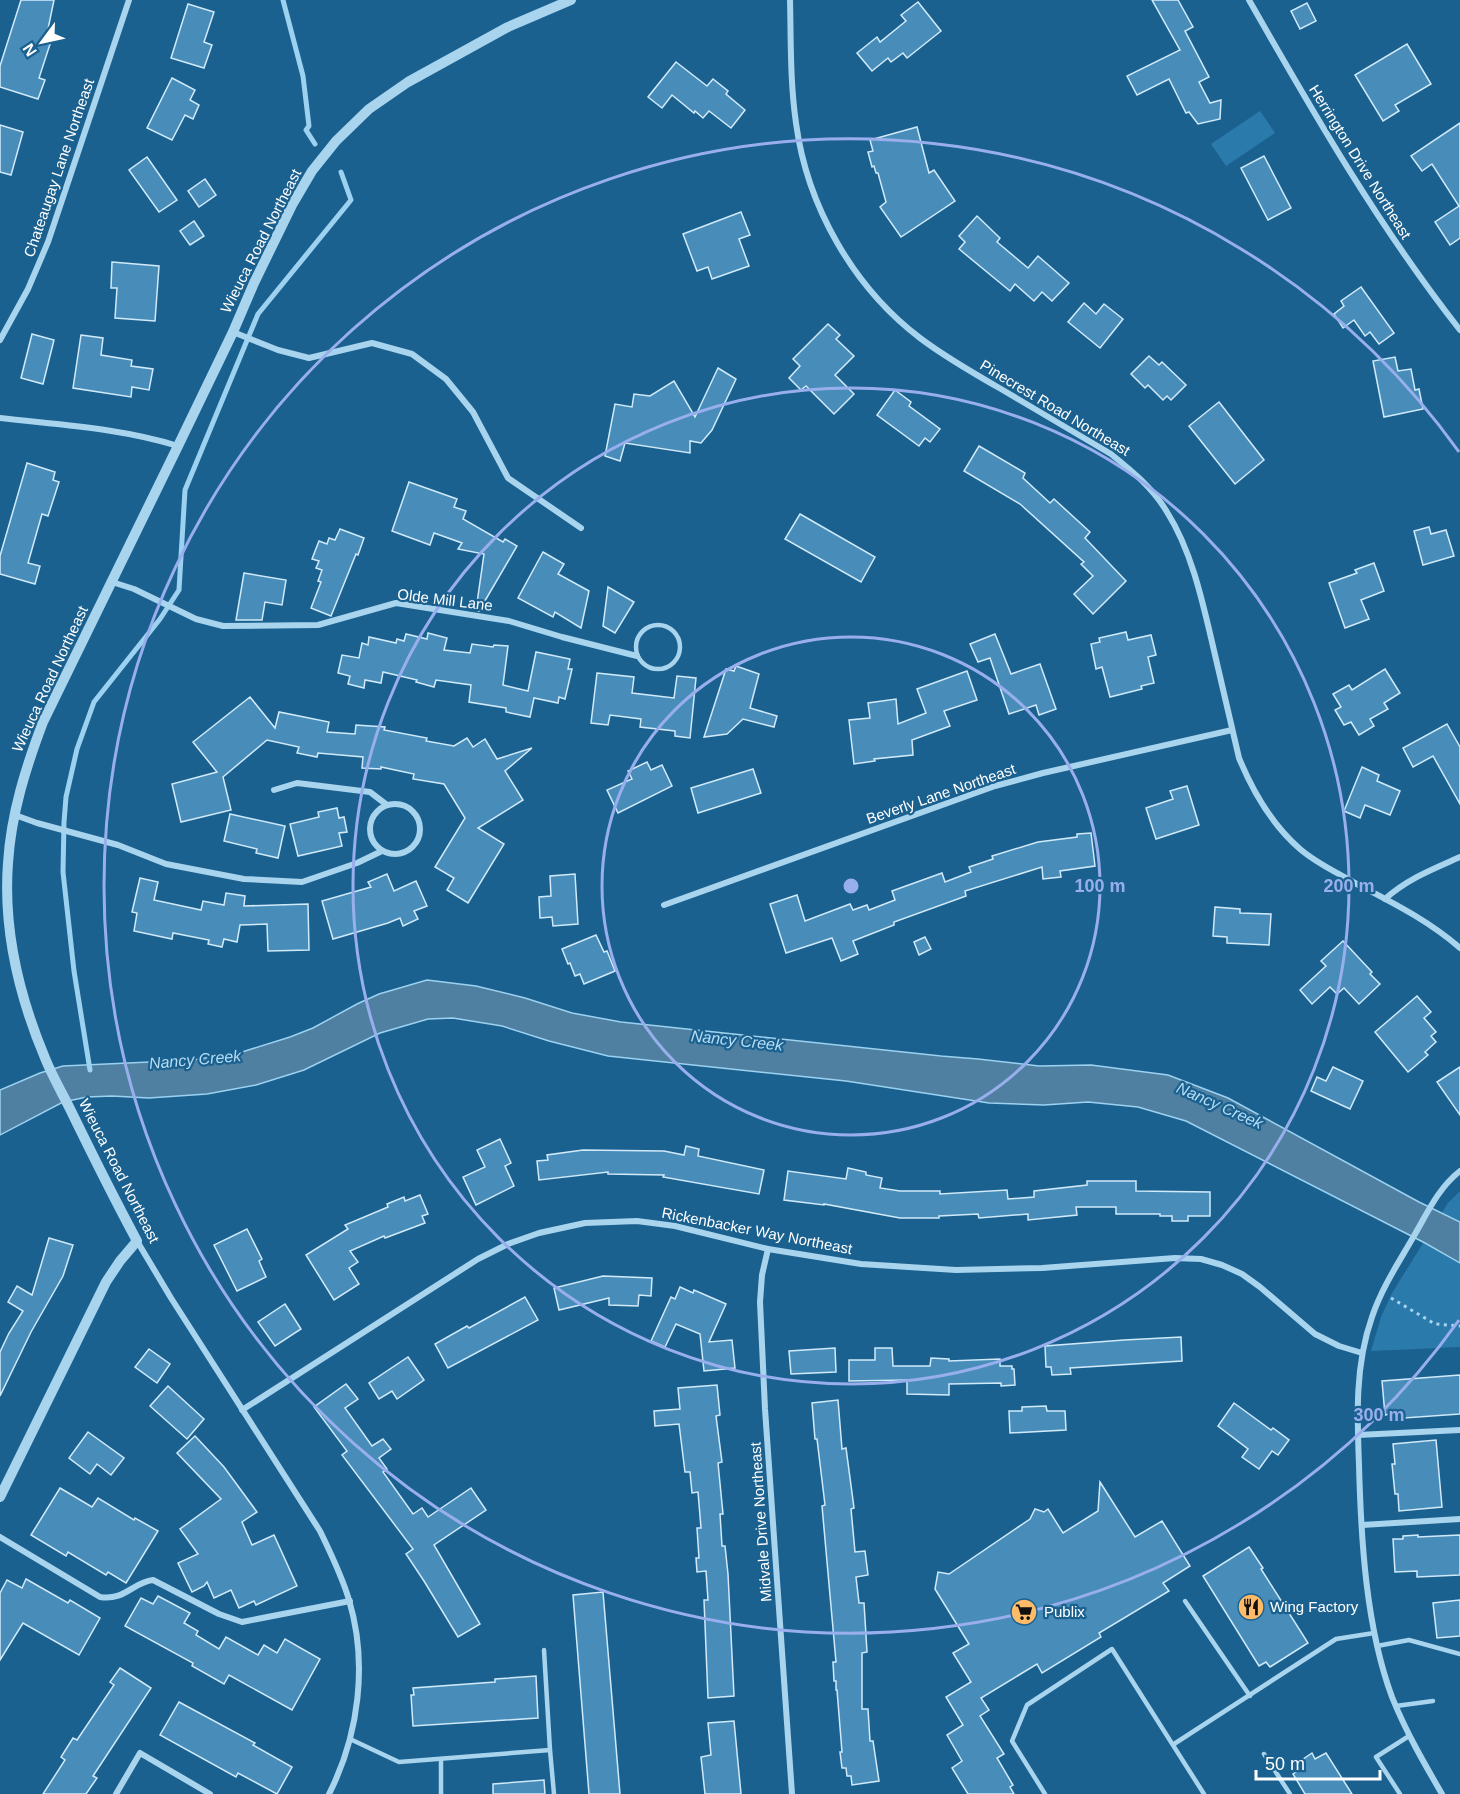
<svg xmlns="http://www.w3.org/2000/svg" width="1460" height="1794" font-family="Arial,sans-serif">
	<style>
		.green { fill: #2b7aac }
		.water { fill: #4f80a1; stroke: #9cd1f0; stroke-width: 1.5 }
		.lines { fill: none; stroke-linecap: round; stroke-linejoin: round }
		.stream { stroke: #9cd1f0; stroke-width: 5 }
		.building { fill: #488db9; stroke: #d0eafa; stroke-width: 1.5 }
		.path { stroke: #a9d4ee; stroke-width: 3; stroke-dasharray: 3 4.5; stroke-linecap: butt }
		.service { stroke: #a9d4ee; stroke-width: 4.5 }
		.minor { stroke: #a9d4ee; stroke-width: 6 }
		.tertiary { stroke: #a9d4ee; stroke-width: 10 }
		.ring { fill: none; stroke: #99afed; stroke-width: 3 }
		.labels { text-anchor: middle; stroke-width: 4.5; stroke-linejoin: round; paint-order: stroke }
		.street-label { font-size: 15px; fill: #fff; stroke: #1b6190 }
		.poi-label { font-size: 15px; fill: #fff; stroke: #1b6190; text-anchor: start }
		.water-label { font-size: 16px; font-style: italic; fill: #b5ddf5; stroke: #1b6190 }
		.centre { fill: #99afed; stroke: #1b6190; stroke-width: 3 }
		.ring-label { font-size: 18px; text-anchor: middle; font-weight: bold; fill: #99afed; stroke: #1b6190; stroke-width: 4.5; stroke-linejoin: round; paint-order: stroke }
	</style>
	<rect width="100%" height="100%" fill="#1b6190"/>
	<g class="green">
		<path d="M1260,111L1275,133L1226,166L1211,144Z"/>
		<path d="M1460,1191V1347L1371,1351L1381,1317L1392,1293L1448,1203Z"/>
	</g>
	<path class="water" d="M427,980L476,986L525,998L572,1013L621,1022L941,1056L978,1059L1039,1066L1091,1065L1168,1075L1228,1098L1419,1202L1460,1222V1263L1425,1243L1186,1121L1138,1107L1088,1102L1044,1105L989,1103L846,1081L608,1056L549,1041L502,1026L453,1018L428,1019L380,1033L304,1070L256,1085L207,1094L149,1098L112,1096L87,1097L63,1102L0,1135V1090L40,1073L63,1066L193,1060L242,1052L290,1037L313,1028L357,1004L379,994Z"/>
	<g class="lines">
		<g class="stream">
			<path d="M283,0L303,76L309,126L306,130L315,144"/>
			<path d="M90,1070L74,971L63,872L64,822L66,797L77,749L94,702L160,619L179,590L185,490L258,314L351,200L341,172"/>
		</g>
	</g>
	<g class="building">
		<path d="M21,0H54L48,29L54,32L39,78L45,80L38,99L0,87V66Z"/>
		<path d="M1152,0H1178L1193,27L1185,31L1209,77L1199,82L1210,103L1221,100L1220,119L1198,124L1189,112L1186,113L1169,79L1137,95L1127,76L1180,50Z"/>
		<path d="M918,2L941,31L907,58L903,53L891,62L888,58L872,71L857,53L877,37L880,42L906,21L901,15Z"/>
		<path d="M1307,3L1316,21L1300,29L1291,11Z"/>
		<path d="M188,4L214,12L204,42L212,45L204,68L171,58Z"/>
		<path d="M1407,44L1431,84L1395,105L1399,111L1383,121L1355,75Z"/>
		<path d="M676,62L707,86L713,79L728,91L726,94L745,110L731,128L709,111L703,118L695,111L694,113L672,95L662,108L648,97Z"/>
		<path d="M172,78L195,90L190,100L199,105L193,119L185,115L172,140L147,128Z"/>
		<path d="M1460,123V238L1450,245L1435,222L1459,206L1432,164L1422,171L1411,156Z"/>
		<path d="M0,125L23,132L11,175L0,172Z"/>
		<path d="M917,127L929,173L934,170L955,201L901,237L880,207L886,202L878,173H876L874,166L872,167L868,152L873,151L870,140Z"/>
		<path d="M1264,156L1291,208L1268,220L1241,168Z"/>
		<path d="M147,157L177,200L159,212L129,170Z"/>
		<path d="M205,179L216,195L199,207L188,191Z"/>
		<path d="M741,212L750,235L739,239L749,266L712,279L708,267L697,271L683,234Z"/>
		<path d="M977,216L1000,238L997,242L1028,268L1038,256L1069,283L1052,301L1042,292L1034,301L1015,284L1010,291L959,249L965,242L959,236Z"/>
		<path d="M194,221L204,236L190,245L180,231Z"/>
		<path d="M112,262L159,266L155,321L115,318L117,288H111Z"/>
		<path d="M1361,287L1394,333L1379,344L1370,332L1365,336L1354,320L1343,328L1334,314L1344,306L1341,301Z"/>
		<path d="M1084,303L1096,314L1104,304L1123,319L1100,348L1068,322Z"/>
		<path d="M828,324L840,335L836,339L854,356L835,375L854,394L834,414L806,386L801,390L789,378L800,366L793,359Z"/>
		<path d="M32,334L54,340L43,384L21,378Z"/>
		<path d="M81,335L103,338L101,355L132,360L131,366L153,369L149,390L132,387L131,397L73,388Z"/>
		<path d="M1149,356L1159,365L1162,362L1186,385L1171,400L1167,396L1163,400L1148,385L1145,388L1131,374Z"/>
		<path d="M1395,357L1398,371L1411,369L1415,390L1419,389L1423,409L1384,417L1373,361Z"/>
		<path d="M718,368L736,379L712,430L701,443L690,441V453L625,443L620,461L605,456L615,404L632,407L634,394L650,396L674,381L695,417Z"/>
		<path d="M895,390L911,402L909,406L940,429L930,442L925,438L919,446L877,415Z"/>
		<path d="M1219,402L1264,460L1235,484L1189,426Z"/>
		<path d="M979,446L1025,473L1023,478L1050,503L1054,499L1090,532L1085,538L1126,581L1093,614L1074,594L1093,576L1081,564L1084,562L1020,504L964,471Z"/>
		<path d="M27,463L55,472L53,480L59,482L48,516L42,514L28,563L40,566L35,584L0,574V556Z"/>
		<path d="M409,482L457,499L454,507L466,511L463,519L503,542L505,539L517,546L479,611L476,610L484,554L458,549L462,543L434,533L430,545L392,531Z"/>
		<path d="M800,514L875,557L861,582L785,539Z"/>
		<path d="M1429,527L1431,534L1446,530L1454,556L1423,565L1414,531Z"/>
		<path d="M340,529L364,538L358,555L356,554L331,616L311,608L321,582L318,581L322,570L316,568L319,561L312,559L319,541L327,544L329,538L335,540Z"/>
		<path d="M543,552L564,564L558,574L589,591L581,628L555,612L553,617L518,598Z"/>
		<path d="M1374,563L1384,591L1361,600L1369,619L1345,628L1329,583L1357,573L1355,570Z"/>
		<path d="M244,573L286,580L282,605L265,602L262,620H236Z"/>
		<path d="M608,587L634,602L615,633L603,626Z"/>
		<path d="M1126,632L1128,640L1151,635L1156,655L1148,657L1154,683L1141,686L1142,689L1110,697L1102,667L1096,669L1091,644L1100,642L1099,638Z"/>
		<path d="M428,633L447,638L444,650L470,653L472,644L493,647L494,645L508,646L503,685L528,691L536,652L570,659L568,669H572L565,699L559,697L558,703L534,698L530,717L506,712V708L469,702L471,685L436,680L434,687L416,682L417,680L383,672L381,683L365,680L364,688L348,684L350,676L338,673L342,655L359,658L362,643L368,645L369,637L396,643L397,639L404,641L406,634L427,639Z"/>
		<path d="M995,634L1011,674L1040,664L1056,709L1039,715L1036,705L1009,714L990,658L978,662L970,644Z"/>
		<path d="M736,666L759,674L750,708L777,716L774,727L743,719L727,734L704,737L726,669L734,671Z"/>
		<path d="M1385,669L1400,693L1384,703L1388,709L1370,719L1374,726L1359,735L1351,722L1344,725L1335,710L1341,707L1333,694L1349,685L1352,690Z"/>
		<path d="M967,671L977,700L944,711L950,726L912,740L913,755L874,759L875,761L854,764L849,720L870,718L868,703L896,699L898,724L926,713L917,689Z"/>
		<path d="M597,673L634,677L632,693L674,698L677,676L696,678L690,738L675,736V731L640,727L641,719L610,715L608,725L591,723Z"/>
		<path d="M250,697L275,728L279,712L329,722L327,732L355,734L356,725L385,727L384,730L427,738L426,741L454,746L467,738L473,747L485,739L497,759L532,748L505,771L523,800L478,828L504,844L468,903L447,890L454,878L435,867L465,818L444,784L413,779L414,774L381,767V769L362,768L363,757L318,753L317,757L297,753L299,747L267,740L223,777L231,810L181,822L172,784L217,772L193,742Z"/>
		<path d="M1447,724L1460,747V804L1433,756L1413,767L1403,748Z"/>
		<path d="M647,762L651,770L662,765L672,786L618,813L607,790L632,779L628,771Z"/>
		<path d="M1362,767L1379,775L1377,781L1400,791L1390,815L1365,805L1360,818L1344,811Z"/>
		<path d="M753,769L761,793L698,813L691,788Z"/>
		<path d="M1187,786L1199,825L1156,839L1146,808L1173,799L1170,791Z"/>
		<path d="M337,808L339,818L344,817L347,832L339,833L342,846L298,856L290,824L319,817L318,812Z"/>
		<path d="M230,814L285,826L278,858L256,853L257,849L224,841Z"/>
		<path d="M1091,833L1095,866L1060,871L1061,877L1043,879L1042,867L965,891L966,896L894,922V925L853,941L858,954L841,961L832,938L786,953L770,904L797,895L805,921L850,904L853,910L867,905L869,910L895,900L892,891L942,873L945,882L971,872L969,867L993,859L992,856L1038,842L1077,837V834Z"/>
		<path d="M387,874L394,891L416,881L427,906L414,911L418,919L403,926L400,918L388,923L333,939L322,901L371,887L368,882Z"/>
		<path d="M575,874L578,924L553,926L552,917L540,918L539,897L551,896L550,876Z"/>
		<path d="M140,878L158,882L154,900L201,910L203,901L224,905L226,893L245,896L244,906L308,904L309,950L268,951L267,924L240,925L237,942L224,939L222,947L208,944L209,940L173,933L172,939L134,931L137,913L132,912Z"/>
		<path d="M1215,907L1240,909V913L1271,914L1269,945L1227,943V937L1213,936Z"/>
		<path d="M596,935L604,952L607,951L615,971L584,984L580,974L575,976L570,963L568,964L562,949Z"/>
		<path d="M925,937L931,949L919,955L914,942Z"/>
		<path d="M1343,941L1372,972L1370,974L1380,984L1359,1004L1344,988L1337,994L1330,987L1312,1004L1300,990L1326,966L1321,961Z"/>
		<path d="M1417,996L1431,1012L1424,1018L1436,1032L1431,1036L1436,1042L1425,1052L1428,1055L1408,1072L1375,1032Z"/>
		<path d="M1333,1067L1363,1081L1350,1109L1311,1091L1317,1077L1326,1081Z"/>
		<path d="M1460,1067V1115L1437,1082Z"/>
		<path d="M500,1139L511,1163L505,1166L514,1186L476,1205L463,1177L485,1167L477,1150Z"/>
		<path d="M686,1146L699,1149L698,1156L764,1170L759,1194L663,1177L664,1175L608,1174V1172L539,1180L537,1161L548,1160L547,1155L583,1150L664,1151L684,1155Z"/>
		<path d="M848,1168L866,1172V1175L882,1178L880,1188L900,1191H940V1194L1007,1190L1008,1199L1034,1197V1191L1087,1185V1181H1136V1191L1210,1192V1216H1188V1221H1172V1216H1160V1214H1116V1207H1076L1077,1215L1028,1220V1214L979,1218L978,1214L939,1216V1218H900L824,1204V1205L784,1200L788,1171L846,1179Z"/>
		<path d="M420,1195L428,1214L422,1216L425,1223L385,1238L384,1236L350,1251L358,1262L349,1268L359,1284L334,1300L306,1255L348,1229L345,1225L388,1207L387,1204L404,1197L405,1201Z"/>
		<path d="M247,1229L262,1259L259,1261L266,1277L237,1291L214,1245Z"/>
		<path d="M49,1238L73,1245L63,1276L31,1332L0,1396V1352L9,1333L23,1311L8,1302L17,1286L32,1295Z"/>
		<path d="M603,1276L652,1278L651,1296L639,1295L638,1306L609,1305V1298L559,1310L554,1288Z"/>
		<path d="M680,1287L693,1293L694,1290L726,1304L709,1342L732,1340L735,1368L704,1371L700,1334L676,1324L665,1347L651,1341L671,1297L675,1299Z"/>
		<path d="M525,1297L538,1320L448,1368L435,1344L467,1326L469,1328Z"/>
		<path d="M285,1304L301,1329L275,1346L258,1322Z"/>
		<path d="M1181,1337L1182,1361L1070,1368L1071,1374L1052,1375L1051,1367H1046L1045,1346L1124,1340Z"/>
		<path d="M835,1348L836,1372L791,1374L789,1351Z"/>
		<path d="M875,1348H892L893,1366H930L931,1358L949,1359V1361L1000,1359V1366H1012V1369H1014L1015,1385L1001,1386V1383L949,1384V1395L907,1394V1380L849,1381V1360H875Z"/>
		<path d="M149,1349L170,1364L157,1383L135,1367Z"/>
		<path d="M408,1357L424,1380L397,1399L392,1391L379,1399L369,1383Z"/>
		<path d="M1460,1375V1414L1390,1419V1414L1385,1415L1382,1381Z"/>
		<path d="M346,1384L358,1399L345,1408L372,1446L383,1439L391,1449L379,1458L387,1469L383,1472L413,1514L422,1508L428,1517L471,1488L486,1510L434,1545L480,1624L458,1637L424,1581L406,1554L413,1549L342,1455L347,1451L314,1407Z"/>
		<path d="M717,1385L720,1415L716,1416L722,1462L718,1463L723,1514H720L722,1546H725L728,1574L734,1696L708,1698L704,1600H708L706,1571L697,1572L696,1558H699L697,1528H701L698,1492L692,1493L690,1472H685L679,1424L655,1426L654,1411L680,1409L678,1388Z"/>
		<path d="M168,1386L204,1419L187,1439L150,1406Z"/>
		<path d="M838,1400L842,1449L846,1448L854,1508L851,1509L855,1552L865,1551L868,1575L856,1577L859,1603H864L867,1652L862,1653V1709H868L870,1741H873L879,1781L852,1785L851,1776H847L846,1768H842L840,1752H842L837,1690H836V1681H834L833,1662H836L822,1506L825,1505L817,1439H815L812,1403Z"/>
		<path d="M1234,1403L1271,1430L1273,1428L1289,1440L1278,1455L1272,1451L1259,1469L1242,1457L1248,1449L1218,1426Z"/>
		<path d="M1046,1406L1047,1411H1065L1066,1430L1010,1433L1009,1411H1022V1407Z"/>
		<path d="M88,1432L124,1458L111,1475L97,1464L90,1474L69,1458Z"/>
		<path d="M195,1436L224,1467L257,1512L242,1522L252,1545L274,1535L297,1586L256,1605L254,1601L239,1608L231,1590L214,1598L207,1582L204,1586L192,1592L178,1563L198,1554L180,1529L221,1499L177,1453Z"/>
		<path d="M1436,1440L1442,1507L1399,1511L1398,1494H1395L1392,1464H1395L1393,1444Z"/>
		<path d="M1100,1482L1135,1537L1162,1521L1190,1566L1163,1583L1169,1591L1099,1633L1101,1637L1042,1673L1037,1664L981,1698L989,1710L980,1716L1004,1754L997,1758L1013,1785L1010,1787L1014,1794H968L952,1768L962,1761L947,1735L963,1725L946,1697L971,1682L953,1653L969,1644L935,1589L938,1572L949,1574L1030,1519L1035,1509L1044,1512L1048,1509L1063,1533L1098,1511Z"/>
		<path d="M60,1488L92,1507L98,1498L134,1520L135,1518L158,1531L126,1583L108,1572L106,1575L68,1552L66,1556L31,1535Z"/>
		<path d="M1418,1535V1537L1460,1535V1575L1417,1577V1571L1395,1572L1393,1539H1403V1536Z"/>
		<path d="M1249,1547L1263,1568L1261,1569L1308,1643L1270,1667L1266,1662L1259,1666L1203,1576Z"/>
		<path d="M26,1579L68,1603L70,1600L100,1618L79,1655L23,1623L0,1660V1593L7,1580L22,1588Z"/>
		<path d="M603,1592L620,1794H589L573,1595Z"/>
		<path d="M158,1596L190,1613L184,1623L198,1631L196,1635L219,1649L226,1637L258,1655L264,1645L277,1653L285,1639L320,1659L292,1710L229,1675L224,1684L192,1666L193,1663L125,1626L141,1598L153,1604Z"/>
		<path d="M1460,1600V1636L1437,1638L1433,1603Z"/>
		<path d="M120,1668L151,1688L93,1776L97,1778L86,1794H43L65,1760L61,1757L73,1738L77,1740L114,1685L110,1682Z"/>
		<path d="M536,1676L538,1718L413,1726L411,1695H414L413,1688L495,1682V1679Z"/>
		<path d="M179,1702L255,1743L253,1745L292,1767L277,1794L238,1773L236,1777L160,1735Z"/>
		<path d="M734,1721L741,1794H705L701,1757L711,1755L708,1723Z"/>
		<path d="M1312,1753L1315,1759L1326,1753L1352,1794H1305L1293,1774L1303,1767L1299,1762Z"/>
		<path d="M544,1780L545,1794H493V1784Z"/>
	</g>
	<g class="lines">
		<path class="path" d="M1391,1298L1435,1324L1460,1326"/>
		<g class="service">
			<circle cx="658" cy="647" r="22"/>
			<path d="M1185,1601L1250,1696"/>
			<path d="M1377,1646L1409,1640L1460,1654"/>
			<path d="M544,1650L550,1750"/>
			<path d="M1396,1706L1433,1701"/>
			<path d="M350,1739L399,1762L550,1750L554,1794"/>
			<path d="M1174,1744L1336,1639L1374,1633"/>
			<path d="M1264,1754L1290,1794"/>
			<path d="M441,1759V1794"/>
			<path d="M1045,1794L1012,1741L1027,1705L1112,1649L1204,1794"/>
			<path d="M1400,1794L1376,1757L1409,1736"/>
		</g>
		<g class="minor">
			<path d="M790,0C791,41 790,82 796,123C807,206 853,287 920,338C945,357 973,373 1001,389C1037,410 1074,432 1111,454C1132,471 1153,488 1167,512C1191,550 1202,599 1212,642C1221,681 1230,719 1239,758C1253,792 1271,824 1300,849C1316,863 1336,872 1355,883C1391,902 1428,920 1460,948"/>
			<path d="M1249,0C1314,114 1379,227 1460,330"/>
			<path d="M233,332L278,350L309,358L372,343L412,354L446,379L473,412L508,478L581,528"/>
			<path d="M0,340L28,289L48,242L129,0"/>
			<path d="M0,418C60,425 120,428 178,446"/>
			<path d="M112,582L134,589L196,619L223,626L318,625L396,603L509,621L562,637L637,656"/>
			<path d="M274,790L297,783L370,792L387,805"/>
			<circle cx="395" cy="829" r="25"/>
			<path d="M15,815L37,823L118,845L166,864L244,879L302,882L357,863L382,851"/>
			<path d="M1385,899C1407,879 1433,869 1460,857"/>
			<path d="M664,905L995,786L1043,773L1232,730"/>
			<path d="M137,1241L171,1298L320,1531C331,1554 342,1576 349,1600C368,1663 359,1735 329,1794"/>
			<path d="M768,1249L762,1275L760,1302L765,1409L792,1794"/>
			<path d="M242,1410L478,1259L508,1244L539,1233L585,1223L637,1221L675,1226L768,1249L861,1264L956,1270L1042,1268L1175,1258L1201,1259L1222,1265L1242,1274L1260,1287L1315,1334L1339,1346L1362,1353"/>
			<path d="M1358,1435L1460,1430"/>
			<path d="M1362,1525L1460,1519"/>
			<path d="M0,1537L100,1597C125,1601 133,1582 153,1580L219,1614L242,1622L350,1601"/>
			<path d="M116,1794L140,1753L210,1794"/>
			<path d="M1442,1794C1424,1763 1406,1732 1392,1697C1366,1627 1361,1540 1359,1465C1357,1415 1355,1365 1372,1317C1381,1290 1397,1265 1411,1241C1426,1216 1437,1189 1460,1171"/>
		</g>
		<path class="tertiary" d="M0,1497L106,1282L120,1261L137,1241C115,1200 94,1158 73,1115C64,1096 53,1078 45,1058C19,996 3,930 8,863C11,814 26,767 43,722L178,446L233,332L254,283L292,205L312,171L336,141L369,109L408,82L508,27L571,0"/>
	</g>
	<g class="ring">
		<circle cx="851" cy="886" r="249"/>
		<circle cx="851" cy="886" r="498"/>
		<path d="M1459 1320A747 747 0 1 1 1459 452"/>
	</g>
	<defs>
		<symbol id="restaurant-disc" viewBox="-11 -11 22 22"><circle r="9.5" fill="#ffbb67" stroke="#1b6190"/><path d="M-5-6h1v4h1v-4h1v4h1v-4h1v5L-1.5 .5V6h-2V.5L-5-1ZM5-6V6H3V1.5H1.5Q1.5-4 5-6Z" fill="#111"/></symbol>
		<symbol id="supermarket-disc" viewBox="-11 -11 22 22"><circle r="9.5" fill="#ffbb67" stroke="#1b6190"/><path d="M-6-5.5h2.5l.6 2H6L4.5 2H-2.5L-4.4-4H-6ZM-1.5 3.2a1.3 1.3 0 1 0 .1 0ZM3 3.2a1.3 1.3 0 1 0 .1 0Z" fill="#111"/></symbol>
	</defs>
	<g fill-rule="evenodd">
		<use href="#restaurant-disc" x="1236" y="1592" width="30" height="30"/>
		<use href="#supermarket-disc" x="1009" y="1597" width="30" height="30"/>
	</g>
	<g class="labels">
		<g class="street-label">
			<text transform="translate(1360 162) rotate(58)" y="5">Herrington Drive Northeast</text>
			<text transform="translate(59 168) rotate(-71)" y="5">Chateaugay Lane Northeast</text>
			<text transform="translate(261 241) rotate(-63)" y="5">Wieuca Road Northeast</text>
			<text transform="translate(1055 408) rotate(31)" y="5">Pinecrest Road Northeast</text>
			<text transform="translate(445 600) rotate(7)" y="5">Olde Mill Lane</text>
			<text transform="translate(50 679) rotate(-65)" y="5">Wieuca Road Northeast</text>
			<text transform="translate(941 794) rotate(-19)" y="5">Beverly Lane Northeast</text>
			<text transform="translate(119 1171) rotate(63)" y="5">Wieuca Road Northeast</text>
			<text transform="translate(757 1231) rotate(11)" y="5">Rickenbacker Way Northeast</text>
			<text transform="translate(761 1522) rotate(-94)" y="5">Midvale Drive Northeast</text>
		</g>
		<g class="poi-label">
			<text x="1270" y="1612">Wing Factory</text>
			<text x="1044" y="1617">Publix</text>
		</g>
		<g class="water-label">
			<text transform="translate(737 1040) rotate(6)" y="6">Nancy Creek</text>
			<text transform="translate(195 1059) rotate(-5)" y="6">Nancy Creek</text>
			<text transform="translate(1220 1105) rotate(24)" y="6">Nancy Creek</text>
		</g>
	</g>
	<circle cx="851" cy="886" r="9" class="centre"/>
	<g class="ring-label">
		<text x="1100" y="892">100 m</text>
		<text x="1349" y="892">200 m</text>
		<text x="1379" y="1421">300 m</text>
	</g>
	<g transform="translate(42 42) rotate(237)" stroke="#1b6190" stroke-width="4.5" paint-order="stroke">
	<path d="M0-4.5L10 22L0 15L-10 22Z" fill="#ffffff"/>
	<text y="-9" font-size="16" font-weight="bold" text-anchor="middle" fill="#ffffff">N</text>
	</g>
	<path d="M1256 1770v9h124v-9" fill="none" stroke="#ffffff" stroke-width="3"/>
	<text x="1265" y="1770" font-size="18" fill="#ffffff" stroke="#1b6190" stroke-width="4.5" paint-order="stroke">50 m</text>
</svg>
